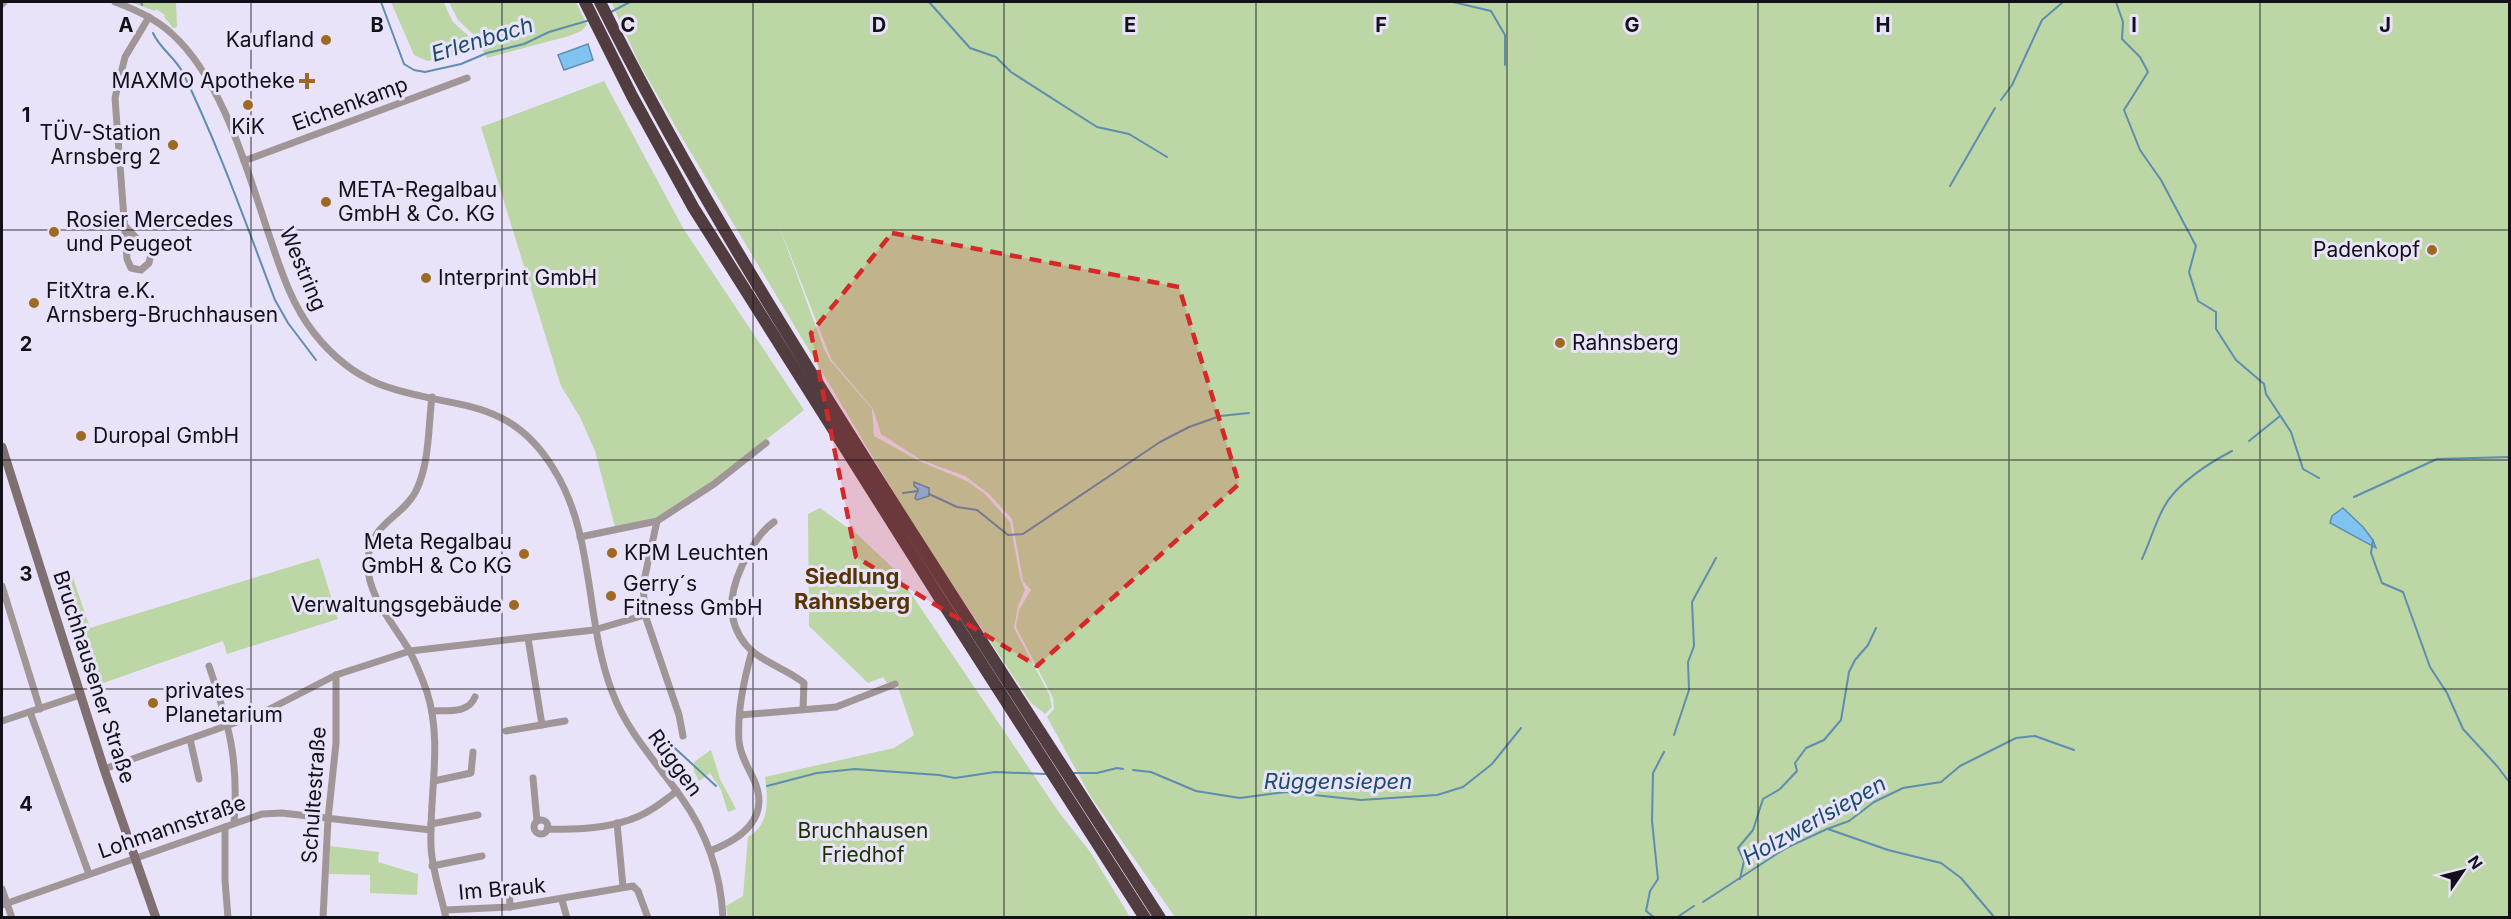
<svg xmlns="http://www.w3.org/2000/svg" width="2511" height="919" font-family="Inter,sans-serif">
	<style>
		.green { fill: #bcd6a5 }
		.water { fill: #80c2f0; stroke: #5f8daf; stroke-width: 1.5 }
		.lines { fill: none; stroke-linecap: round; stroke-linejoin: round }
		.stream { stroke: #5f8daf; stroke-width: 2 }
		.street { stroke: #a19697; stroke-width: 7 }
		.secondary { stroke: #7f6f71; stroke-width: 9 }
		.highway { stroke: #513d40; stroke-width: 12 }
		.marked { fill: #d62828; fill-opacity: 0.2; stroke: #d62828; stroke-width: 4.5; stroke-dasharray: 12 8; stroke-linejoin: round }
		.grid { fill: none; stroke: #121018; stroke-width: 1.5; stroke-opacity: 0.55 }
		.poi-dot { fill: #9e6922; stroke: #e8e3f9; stroke-width: 2 }
		.labels { text-anchor: middle; stroke-width: 6; stroke-linejoin: round; paint-order: stroke }
		.poi-label { font-size: 21px; fill: #121018; stroke: #e8e3f9; text-anchor: start }
		.street-label { font-size: 21px; fill: #121018; stroke: #e8e3f9 }
		.park-label { font-size: 21px; fill: #1c3101; stroke: #e8e3f9 }
		.water-label { font-size: 22px; font-style: italic; fill: #1a4c6c; stroke: #e8e3f9 }
		.neighbourhood-label { font-size: 22px; font-weight: bold; fill: #573400; stroke: #e8e3f9 }
		.grid-label { font-size: 20px; text-anchor: middle; font-weight: bold; fill: #121018; stroke: #e8e3f9; stroke-width: 6; stroke-linejoin: round; paint-order: stroke }
	</style>
	<rect width="100%" height="100%" fill="#e8e3f9"/>
	<g class="green">
		<path d="M130,2H176L177,27L173,28L164,17L165,15L156,9L155,11Z"/>
		<path d="M391,2H444C446,8 449,14 452,20C459,31 477,37 476,52L427,61L414,55Z"/>
		<path d="M449,2H576L587,25L581,31L569,36L487,58L475,36L458,20Z"/>
		<path d="M611,2H2509V917H1175L1091,797L1047,717L1054,709L1053,698L1016,627L1019,610L1031,590L1023,581L1012,519L989,494L965,476L921,460L881,434L873,409L831,359L778,223L824,349L830,360L872,409L874,436L919,461L967,481L985,494L1010,522L1020,577L1025,590L1018,606L1014,628L1050,696L1052,707L1045,714L1031,703L917,531L681,136L639,63Z"/>
		<path d="M604,81L683,228L804,410L700,492L665,515L615,527L595,451L580,417L561,386L481,127Z"/>
		<path d="M820,508L858,535L895,570L1058,811L1091,853L1130,917L728,918L726,906L743,896L748,837C770,825 768,800 765,777L894,748L914,735L896,681L887,683L883,677L868,683L809,626L808,514Z"/>
		<path d="M319,558L338,619L227,654L223,641L89,688L55,578L71,572L90,628Z"/>
		<path d="M711,750L720,779L736,809L728,812L721,790L710,773L699,781L694,771V762Z"/>
		<path d="M330,846L379,852L378,862L418,874L417,895L370,893V875L329,874Z"/>
	</g>
	<g class="water">
		<path d="M588,44L593,60L564,70L558,55Z"/>
		<path d="M914,482L929,488V496L917,500L915,498L918,489L914,486Z"/>
		<path d="M2343,508L2363,527L2373,540L2376,548L2330,523L2332,516Z"/>
	</g>
	<g class="lines">
		<g class="stream">
			<path d="M141,2L142,5"/>
			<path d="M381,2L404,64L414,70L425,72L461,64L487,53L524,44L549,32L590,20"/>
			<path d="M929,2L970,48L996,57L1011,72L1097,127L1129,134L1167,157"/>
			<path d="M1453,2L1491,11L1505,35V65"/>
			<path d="M2116,2L2123,22L2122,39L2140,57L2148,72L2124,110L2140,150L2161,180L2196,246L2189,272L2198,301L2216,312V329L2236,360L2264,384L2266,394L2291,432L2303,469L2319,478"/>
			<path d="M609,13L630,2"/>
			<path d="M153,33C160,49 176,58 183,73C219,147 246,224 275,300L288,323L316,360"/>
			<path d="M2001,100L2012,85L2042,20L2063,2"/>
			<path d="M1950,186L1995,108"/>
			<path d="M2249,441L2280,416"/>
			<path d="M903,493L918,491"/>
			<path d="M929,494L957,507L977,510L1008,535L1023,534L1160,442L1189,427L1220,416L1249,413"/>
			<path d="M2354,497L2437,459L2510,457"/>
			<path d="M2373,540L2371,553L2382,583L2403,592L2430,667L2447,693L2463,729L2497,766L2510,783"/>
			<path d="M2142,559C2150,542 2155,523 2164,507C2176,484 2209,463 2232,451"/>
			<path d="M1674,735L1689,690L1688,662L1694,646L1692,602L1716,558"/>
			<path d="M654,741L665,739L716,786"/>
			<path d="M1133,770L1151,772L1196,791L1240,798L1286,792L1361,800L1437,795L1463,787L1492,764L1521,728"/>
			<path d="M1072,773H1097L1117,768L1123,769"/>
			<path d="M767,786L817,773L855,769L939,775L955,778L995,772L1046,774"/>
			<path d="M1828,829L1888,850L1941,863L1961,878L1995,918"/>
			<path d="M1740,879L1744,861L1738,848L1753,830L1763,799L1780,789L1797,771L1795,763L1806,748L1824,740L1841,720L1849,672L1855,660L1868,645L1876,628"/>
			<path d="M1703,902L1786,848L1827,829L1849,821L1874,802L1903,788L1941,782L1960,766L2016,738L2035,736L2074,750"/>
			<path d="M1655,918L1646,911L1650,891L1658,879L1652,821L1653,773L1664,752"/>
			<path d="M1676,918L1694,906"/>
		</g>
		<g class="street">
			<path d="M115,2C134,9 155,18 171,33C223,79 248,173 270,238C281,271 292,305 314,333C332,356 352,373 379,384C448,411 506,392 553,468C596,535 584,621 613,694C628,733 657,763 681,797C706,832 721,874 723,918"/>
			<path d="M2,4L4,2"/>
			<path d="M244,161L467,78"/>
			<path d="M125,226L151,254L149,263L141,270L131,268L127,259L115,98L125,57L149,17"/>
			<path d="M432,397C428,427 430,462 416,491C402,518 370,523 368,560C365,593 393,623 409,650C416,663 422,678 427,692C443,743 429,794 431,846C432,871 441,894 446,918"/>
			<path d="M657,521L714,484L766,443"/>
			<path d="M774,522C762,530 756,541 748,554C732,583 722,616 746,645C761,662 787,669 804,683L803,709"/>
			<path d="M580,537L657,521L643,585L645,615L679,715L683,736"/>
			<path d="M2,586L40,709"/>
			<path d="M528,638L542,725"/>
			<path d="M209,666C229,725 239,759 234,823"/>
			<path d="M432,711C448,710 468,714 475,697"/>
			<path d="M30,712L89,874"/>
			<path d="M740,715L836,707L895,684"/>
			<path d="M2,721L80,695"/>
			<path d="M506,731L565,721"/>
			<path d="M190,739L199,779"/>
			<path d="M104,769L260,714L336,675L410,651L594,630L645,615"/>
			<path d="M533,778L537,821"/>
			<path d="M434,781L471,773L473,752"/>
			<circle cx="541" cy="827" r="7"/>
			<path d="M617,823L623,887"/>
			<path d="M431,824L478,815"/>
			<path d="M225,827V880L228,918"/>
			<path d="M547,829C575,830 611,828 637,817C652,811 664,801 677,791"/>
			<path d="M710,851C741,839 771,818 754,780C748,767 740,755 739,741C737,712 744,679 752,651"/>
			<path d="M432,866L482,856"/>
			<path d="M509,885L510,907"/>
			<path d="M2,889L12,918"/>
			<path d="M562,900L567,918"/>
			<path d="M2,905L262,814L282,813L431,830"/>
			<path d="M445,910L510,907L633,886L638,891L648,918"/>
			<path d="M323,918L328,819L336,743V675"/>
		</g>
		<path class="secondary" d="M2,447L104,769L156,918"/>
		<g class="highway">
			<path d="M585,2L632,96L693,207L939,597L1145,918"/>
			<path d="M600,2C672,147 756,285 842,422C946,588 1054,752 1160,918"/>
		</g>
	</g>
	<path class="marked" d="M892,233L1179,287L1239,484L1037,666L856,557L811,333Z"/>
	<path class="grid" d="M251,2V918M502,2V918M753,2V918M1004,2V918M1256,2V918M1507,2V918M1758,2V918M2009,2V918M2260,2V918M2,230H2510M2,460H2510M2,689H2510"/>
	<g class="poi-dot">
		<circle cx="326" cy="40" r="6"/>
		<path d="M304 72h6v6h6v6h-6v6h-6v-6h-6v-6h6z"/>
		<circle cx="248" cy="105" r="6"/>
		<circle cx="173" cy="145" r="6"/>
		<circle cx="326" cy="202" r="6"/>
		<circle cx="54" cy="232" r="6"/>
		<circle cx="2432" cy="250" r="6"/>
		<circle cx="426" cy="278" r="6"/>
		<circle cx="34" cy="303" r="6"/>
		<circle cx="1560" cy="343" r="6"/>
		<circle cx="81" cy="436" r="6"/>
		<circle cx="612" cy="553" r="6"/>
		<circle cx="524" cy="554" r="6"/>
		<circle cx="611" cy="596" r="6"/>
		<circle cx="514" cy="605" r="6"/>
		<circle cx="153" cy="703" r="6"/>
	</g>
	<g class="labels">
		<g class="poi-label">
			<text x="314" y="47" text-anchor="end">Kaufland</text>
			<text x="295" y="88" text-anchor="end">MAXMO Apotheke</text>
			<text x="248" y="134" text-anchor="middle">KiK</text>
			<text x="161" y="140" text-anchor="end">TÜV-Station<tspan x="161" dy="24">Arnsberg 2</tspan></text>
			<text x="338" y="197">META-Regalbau<tspan x="338" dy="24">GmbH &amp; Co. KG</tspan></text>
			<text x="66" y="227">Rosier Mercedes<tspan x="66" dy="24">und Peugeot</tspan></text>
			<text x="2420" y="257" text-anchor="end">Padenkopf</text>
			<text x="438" y="285">Interprint GmbH</text>
			<text x="46" y="298">FitXtra e.K.<tspan x="46" dy="24">Arnsberg-Bruchhausen</tspan></text>
			<text x="1572" y="350">Rahnsberg</text>
			<text x="93" y="443">Duropal GmbH</text>
			<text x="512" y="549" text-anchor="end">Meta Regalbau<tspan x="512" dy="24">GmbH &amp; Co KG</tspan></text>
			<text x="624" y="560">KPM Leuchten</text>
			<text x="623" y="591">Gerry´s<tspan x="623" dy="24">Fitness GmbH</tspan></text>
			<text x="502" y="612" text-anchor="end">Verwaltungsgebäude</text>
			<text x="165" y="698">privates<tspan x="165" dy="24">Planetarium</tspan></text>
		</g>
		<g class="street-label">
			<text transform="translate(350 104) rotate(-20)" y="7">Eichenkamp</text>
			<text transform="translate(303 269) rotate(67)" y="7">Westring</text>
			<text transform="translate(94 677) rotate(72)" y="7">Bruchhausener Straße</text>
			<text transform="translate(675 763) rotate(54)" y="7">Rüggen</text>
			<text transform="translate(314 795) rotate(-86)" y="7">Schultestraße</text>
			<text transform="translate(172 827) rotate(-19)" y="7">Lohmannstraße</text>
			<text transform="translate(502 889) rotate(-5)" y="7">Im Brauk</text>
		</g>
		<g class="park-label">
			<text x="863" y="838">Bruchhausen<tspan x="863" dy="24">Friedhof</tspan></text>
		</g>
		<g class="water-label">
			<text transform="translate(482 39) rotate(-17)" y="8">Erlenbach</text>
			<text x="1338" y="789">Rüggensiepen</text>
			<text transform="translate(1814 820) rotate(-29)" y="8">Holzwerlsiepen</text>
		</g>
		<g class="neighbourhood-label">
			<text x="852" y="584">Siedlung<tspan x="852" dy="25">Rahnsberg</tspan></text>
		</g>
	</g>
	<g class="grid-label">
		<text x="126" y="32">A</text>
		<text x="377" y="32">B</text>
		<text x="628" y="32">C</text>
		<text x="879" y="32">D</text>
		<text x="1130" y="32">E</text>
		<text x="1381" y="32">F</text>
		<text x="1632" y="32">G</text>
		<text x="1883" y="32">H</text>
		<text x="2134" y="32">I</text>
		<text x="2385" y="32">J</text>
		<text x="26" y="122">1</text>
		<text x="26" y="351">2</text>
		<text x="26" y="581">3</text>
		<text x="26" y="811">4</text>
	</g>
	<rect width="2511" height="919" fill="none" stroke="#121018" stroke-width="6"/>
	<g transform="translate(2463 871) rotate(55)" stroke="#e8e3f9" stroke-width="4.5" paint-order="stroke">
	<path d="M0-4.5L10 22L0 15L-10 22Z" fill="#121018"/>
	<text y="-9" font-size="16" font-weight="bold" text-anchor="middle" fill="#121018">N</text>
	</g>
</svg>
